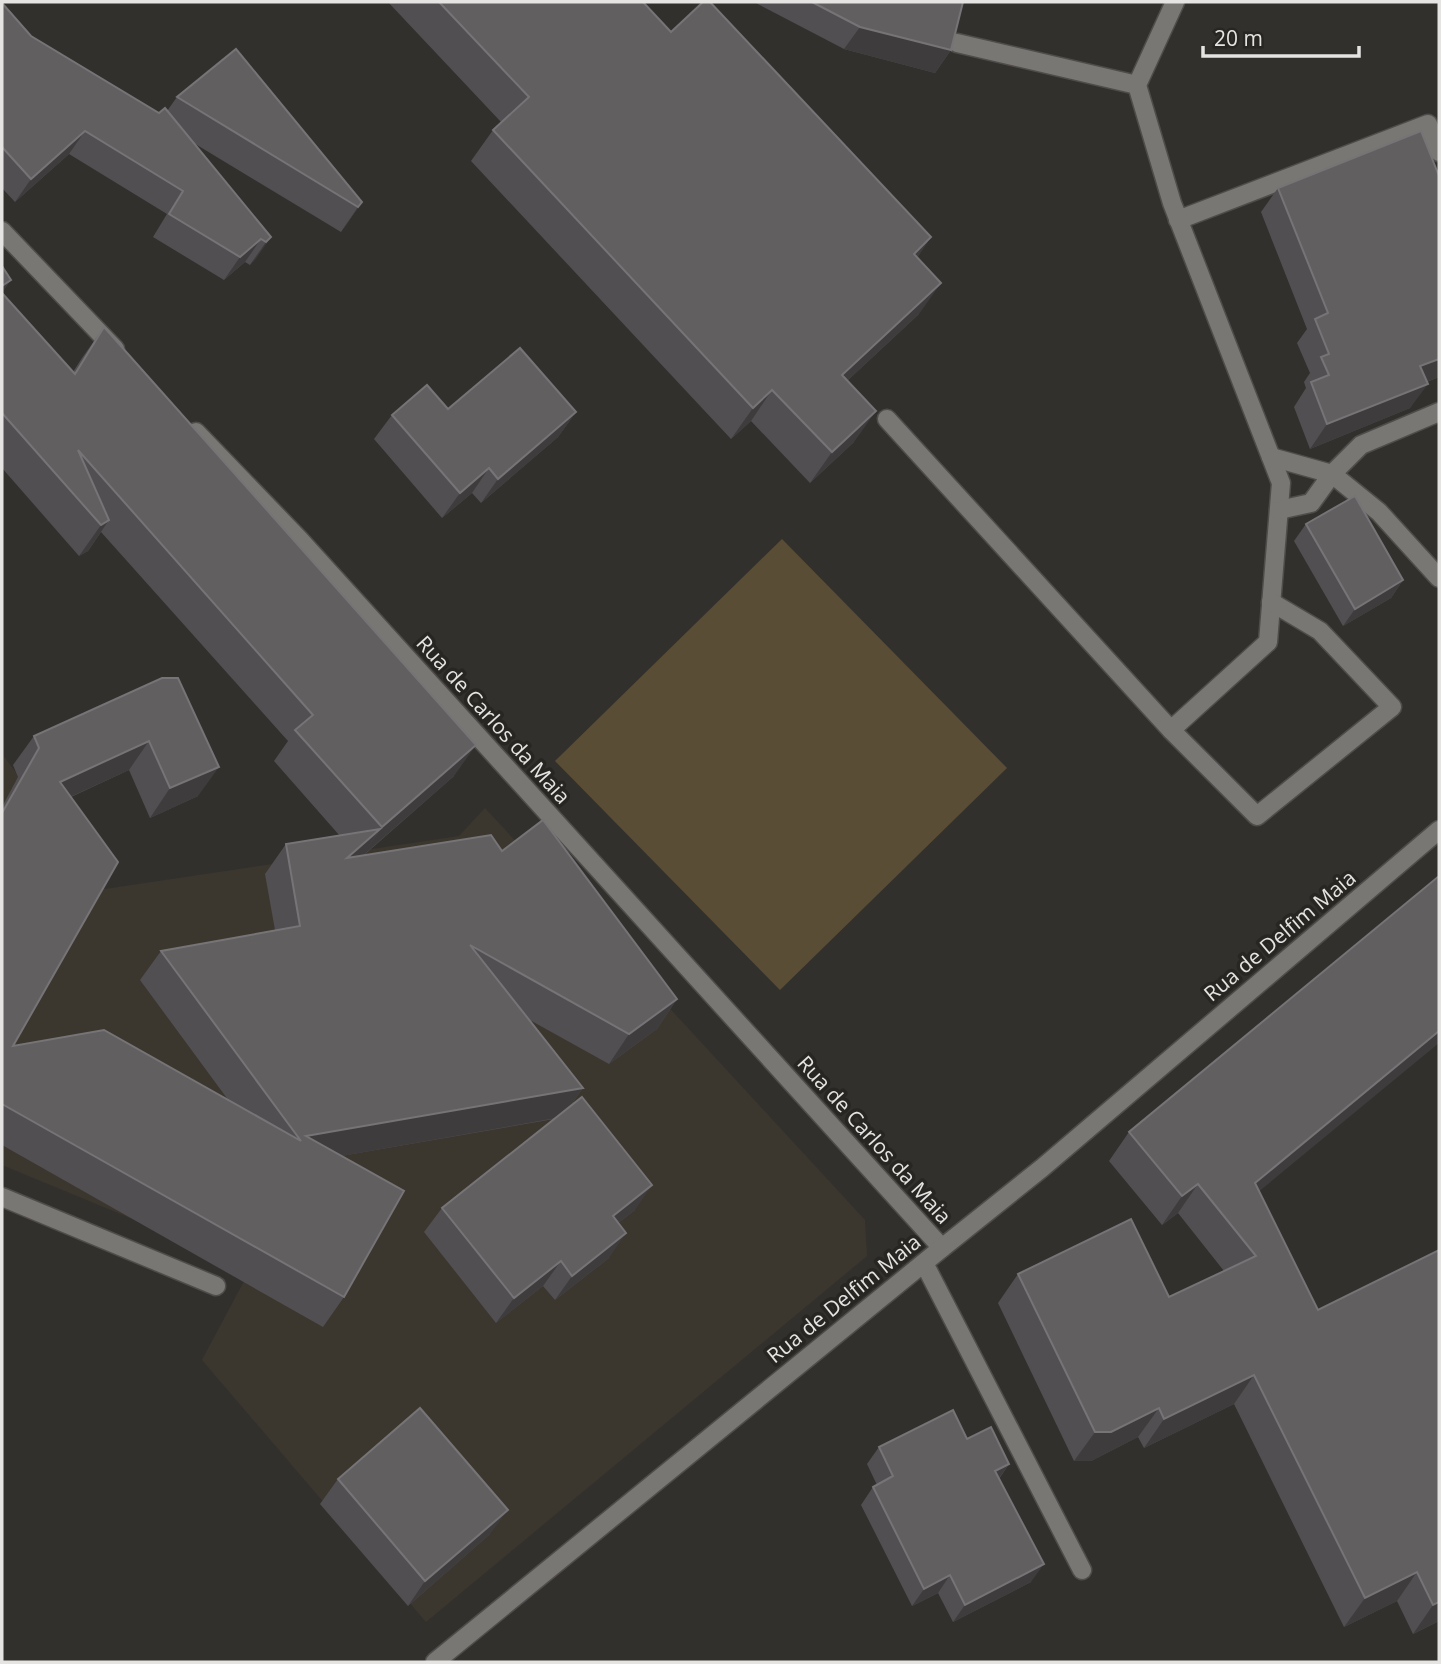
<svg xmlns="http://www.w3.org/2000/svg" width="1441" height="1664" font-family="'Open Sans',sans-serif">
	<style>
		.built { fill: #3b372e }
		.green { fill: #5a4d35 }
		.lines { fill: none; stroke-linecap: round; stroke-linejoin: round }
		.minor-casing { stroke: #4f4d4b; stroke-width: 21 }
		.minor { stroke: #797773; stroke-width: 18 }
		.wall { fill: #524f52 }
		.shaded-wall { fill: #3f3c3d }
		.building { fill: #625f61; stroke: #767476; stroke-width: 2 }
		.labels { text-anchor: middle; stroke-width: 7; stroke-linejoin: round; paint-order: stroke }
		.street-label { font-size: 21px; fill: #e5e4e2; stroke: #282623 }
	</style>
	<rect width="100%" height="100%" fill="#32302d"/>
	<path class="built" d="M2,754L105,889L459,836L485,808L865,1220L867,1256L426,1622L202,1360L251,1268L2,1165Z"/>
	<path class="green" d="M782,539L1007,768L780,990L555,761Z"/>
	<g class="lines">
		<defs>
			<g id="minor">
				<path d="M957,43L1137,85"/>
				<path d="M1178,220L1428,124L1439,152"/>
				<path d="M2,231L115,349"/>
				<path d="M1439,412L1361,445L1332,474L1379,512L1439,578"/>
				<path d="M887,419L1171,730L1268,642L1281,483L1172,203L1137,85L1175,2"/>
				<path d="M196,432L300,540L942,1248"/>
				<path d="M1271,457L1332,474L1311,503L1279,510"/>
				<path d="M1171,730L1257,816L1392,707L1320,631L1271,602"/>
				<path d="M2,1197L216,1286"/>
				<path d="M924,1263L1082,1570"/>
				<path d="M435,1662L942,1248L1042,1168L1439,830"/>
			</g>
		</defs>
		<use href="#minor" class="minor-casing"/>
		<use href="#minor" class="minor"/>
	</g>
	<g class="wall">
		<path d="M388,2H643L671,32L931,237L917,257L919,314L847,381L854,442L810,483L751,421L731,439L471,161L493,130L501,122Z"/>
		<path d="M754,2H963L951,50L935,73L844,49Z"/>
		<path d="M2,3L31,36L159,113L167,111L177,97L362,202L341,232L192,142L271,237L250,265L245,262L224,280L153,237L167,214L69,154L15,202L2,188Z"/>
		<path d="M1278,188L1439,377L1427,382L1410,408L1310,449L1294,407L1306,388L1304,382L1310,373L1297,343L1307,329L1261,212Z"/>
		<path d="M2,293L73,372L82,358L104,327L454,776L363,856L502,851L677,999L657,1029L609,1064L528,1019L583,1088L570,1106L635,1210L618,1223L609,1258L555,1300L543,1286L496,1323L424,1232L442,1208L554,1119L341,1156L344,1297L323,1327L2,1145V807L18,777L13,765L34,736L162,678L198,796L150,818L129,770L71,797L13,1046L229,1101L140,980L161,951L275,930L265,874L286,844L340,836L274,761L288,741L101,532L88,551L79,556L2,468Z"/>
		<path d="M448,409L576,412L558,437L481,503L472,493L442,518L374,439L392,415Z"/>
		<path d="M1306,524L1403,580L1391,598L1343,626L1294,541Z"/>
		<path d="M1129,1132L1259,1192L1318,1310L1439,1621L1413,1634L1397,1601L1344,1627L1234,1404L1144,1448L1138,1437L1091,1461H1074L998,1303L1018,1274L1169,1297L1224,1271L1178,1213L1162,1225L1109,1161Z"/>
		<path d="M967,1439L1009,1464L999,1479L1031,1582L953,1622L938,1593L912,1606L861,1505L873,1487L877,1485L867,1464L879,1447Z"/>
		<path d="M338,1479L490,1534L408,1606L320,1504Z"/>
	</g>
	<g class="shaded-wall">
		<path d="M860,27L951,50L935,73L844,49Z"/>
		<path d="M85,131L69,154L15,202L31,179Z"/>
		<path d="M362,202L345,227L341,232L358,207Z"/>
		<path d="M271,237L255,260L250,265L266,242Z"/>
		<path d="M931,237L910,269L914,254Z"/>
		<path d="M261,239L245,262L224,280L240,257Z"/>
		<path d="M11,280L2,293V286Z"/>
		<path d="M941,283L919,314L820,406L842,375Z"/>
		<path d="M1439,359V377L1403,391L1420,366Z"/>
		<path d="M1428,384L1410,408L1310,449L1327,424Z"/>
		<path d="M772,390L751,421L731,439L753,408Z"/>
		<path d="M876,411L854,442L810,483L832,452Z"/>
		<path d="M576,412L558,437L481,503L498,479Z"/>
		<path d="M489,468L472,493L442,518L460,493Z"/>
		<path d="M109,520L88,551L79,556L101,525Z"/>
		<path d="M1403,580L1391,598L1343,626L1355,609Z"/>
		<path d="M149,741L129,770L39,811L60,782Z"/>
		<path d="M476,745L454,776L360,858L382,827Z"/>
		<path d="M219,767L198,796L150,818L170,788Z"/>
		<path d="M380,829L360,859L347,858Z"/>
		<path d="M677,999L657,1029L609,1064L629,1034Z"/>
		<path d="M1439,1031V1043L1234,1212L1255,1183Z"/>
		<path d="M583,1088L562,1117L285,1166L306,1136Z"/>
		<path d="M1198,1184L1178,1213L1162,1225L1182,1196Z"/>
		<path d="M652,1185L635,1210L595,1240L613,1216Z"/>
		<path d="M626,1233L609,1258L555,1300L572,1276Z"/>
		<path d="M561,1261L543,1286L496,1323L514,1298Z"/>
		<path d="M1254,1375L1234,1404L1144,1448L1164,1419Z"/>
		<path d="M1159,1408L1138,1437L1091,1461H1074L1095,1432Z"/>
		<path d="M1009,1464L997,1481L995,1471Z"/>
		<path d="M508,1510L490,1534L408,1606L425,1581Z"/>
		<path d="M1044,1564L1031,1582L953,1622L965,1605Z"/>
		<path d="M1417,1572L1397,1601L1344,1627L1365,1598Z"/>
		<path d="M950,1575L938,1593L912,1606L924,1589Z"/>
		<path d="M1439,1602V1621L1413,1634L1433,1605Z"/>
	</g>
	<g class="building">
		<path d="M439,2H643L671,32L703,2H710L931,237L914,254L941,283L842,375L876,411L832,452L772,390L753,408L493,130L529,97Z"/>
		<path d="M812,2H963L951,50L860,27Z"/>
		<path d="M2,3L31,36L159,113L165,108L271,237L266,242L261,239L240,257L169,214L183,191L85,131L31,179L2,147Z"/>
		<path d="M236,49L362,202L358,207L177,97Z"/>
		<path d="M1421,131L1439,176V359L1420,366L1428,384L1327,424L1311,382L1329,375L1321,357L1329,354L1315,319L1328,313L1278,188Z"/>
		<path d="M2,266L11,280L2,286Z"/>
		<path d="M2,293L75,374L104,327L476,745L382,827L295,730L313,715L78,450L109,520L101,525L2,413Z"/>
		<path d="M520,348L576,412L498,479L489,468L460,493L392,415L427,385L448,409Z"/>
		<path d="M1355,496L1403,580L1355,609L1306,524Z"/>
		<path d="M162,678H178L219,767L170,788L149,741L60,782L118,862L13,1046L104,1030L301,1141L161,951L300,926L286,844L380,829L347,858L491,835L502,851L543,820L677,999L629,1034L470,945L583,1088L306,1136L404,1191L344,1297L2,1104V813L39,748L34,736Z"/>
		<path d="M1439,876V1031L1255,1183L1318,1310L1439,1250V1602L1433,1605L1417,1572L1365,1598L1254,1375L1164,1419L1159,1408L1111,1432H1095L1018,1274L1131,1219L1169,1297L1256,1256L1198,1184L1182,1196L1129,1132Z"/>
		<path d="M582,1097L652,1185L613,1216L626,1233L572,1276L561,1261L514,1298L442,1208Z"/>
		<path d="M420,1408L508,1510L425,1581L338,1479Z"/>
		<path d="M953,1410L967,1439L991,1427L1009,1464L995,1471L1044,1564L965,1605L950,1575L924,1589L873,1487L893,1476L879,1447Z"/>
	</g>
	<g class="labels">
		<g class="street-label">
			<text transform="translate(493 720) rotate(48)" y="7">Rua de Carlos da Maia</text>
			<text transform="translate(1280 936) rotate(-40)" y="7">Rua de Delfim Maia</text>
			<text transform="translate(874 1140) rotate(48)" y="7">Rua de Carlos da Maia</text>
			<text transform="translate(844 1299) rotate(-39)" y="7">Rua de Delfim Maia</text>
		</g>
	</g>
	<rect width="1441" height="1664" fill="none" stroke="#e5e4e2" stroke-width="7"/>
	<path d="M1203 46v10h156v-10" fill="none" stroke="#e5e4e2" stroke-width="3.5"/>
	<text x="1214" y="46" font-size="21" fill="#e5e4e2" stroke="#282623" stroke-width="5" paint-order="stroke">20 m</text>
</svg>
